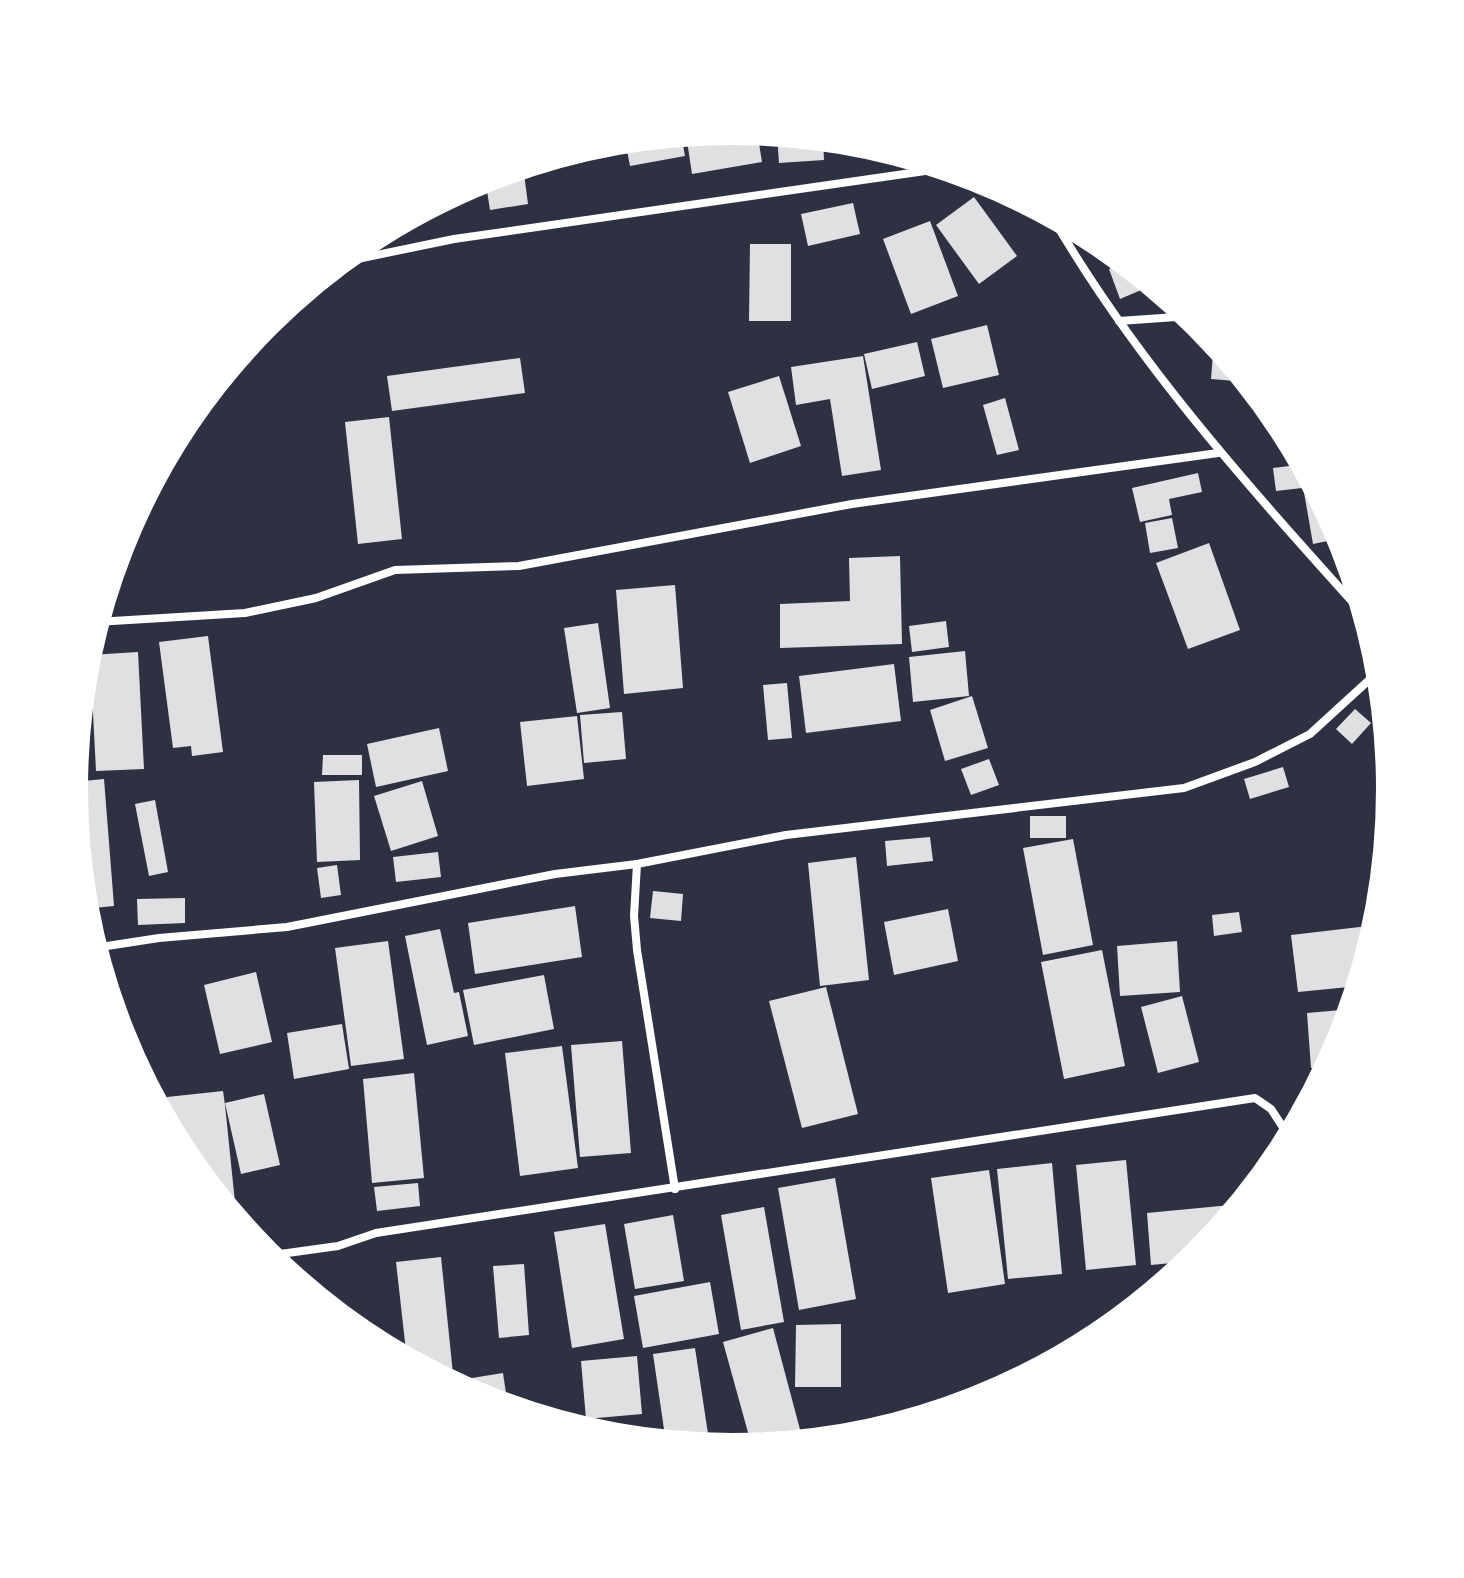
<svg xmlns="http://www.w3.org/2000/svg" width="1464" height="1578" font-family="Cabin,sans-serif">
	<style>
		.building { fill: #e0e0e3 }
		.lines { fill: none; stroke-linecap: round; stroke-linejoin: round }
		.minor { stroke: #fff; stroke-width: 8 }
		.rim { fill: none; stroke: #fff; stroke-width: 4 }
	</style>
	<rect width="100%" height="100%" fill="#2d3142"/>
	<g class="building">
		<path d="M732,129L757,131L762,162L692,174L686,134Z"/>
		<path d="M777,133L823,138L824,160L779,163Z"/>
		<path d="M681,134L685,156L630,166L625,140Z"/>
		<path d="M523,166L528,204L490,210L485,178Z"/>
		<path d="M974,197L1017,256L979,284L936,225Z"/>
		<path d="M853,203L860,234L808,246L801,214Z"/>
		<path d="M930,221L958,296L911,314L883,239Z"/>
		<path d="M750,244H791V321H749Z"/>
		<path d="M1126,262L1153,285L1120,299L1109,269Z"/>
		<path d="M987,325L999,375L943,388L931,339Z"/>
		<path d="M1214,341L1248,382L1211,379Z"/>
		<path d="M917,342L925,376L872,389L864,354Z"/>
		<path d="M863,356L881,470L842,476L830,399L796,405L791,367Z"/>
		<path d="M520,358L525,393L392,411L387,376Z"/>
		<path d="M779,376L801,446L750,463L728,392Z"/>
		<path d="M1005,398L1019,450L997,455L983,405Z"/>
		<path d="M389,417L402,539L358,544L345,422Z"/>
		<path d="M1298,465L1302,488L1276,491L1273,468Z"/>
		<path d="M1198,473L1202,492L1169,499L1172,515L1140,522L1132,488Z"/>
		<path d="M1308,474L1342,537V538L1313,544L1301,475Z"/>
		<path d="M1172,518L1178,548L1150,553L1145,523Z"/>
		<path d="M1209,543L1240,630L1188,649L1156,563Z"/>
		<path d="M900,556L902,644L780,648V604L850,601L849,558Z"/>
		<path d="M675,585L683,688L624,694L616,590Z"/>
		<path d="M946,621L949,647L912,652L909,626Z"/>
		<path d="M598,623L610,708L577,713L564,628Z"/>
		<path d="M208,636L223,752L192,756L191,746L173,748L159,642Z"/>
		<path d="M965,651L969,696L913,702L909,657Z"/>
		<path d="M138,652L144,769L96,771L90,655Z"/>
		<path d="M894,664L901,721L806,733L799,676Z"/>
		<path d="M787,683L792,738L768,740L763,685Z"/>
		<path d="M972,696L988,748L945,761L930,710Z"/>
		<path d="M1355,709L1371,723L1352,744L1336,729Z"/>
		<path d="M622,712L626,759L584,763L580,715Z"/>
		<path d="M577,716L584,779L527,786L520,722Z"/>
		<path d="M439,728L448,771L376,787L367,744Z"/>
		<path d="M76,749L82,773L73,775Z"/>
		<path d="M323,755H362V775H322Z"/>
		<path d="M989,759L999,785L971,795L961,769Z"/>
		<path d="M1283,767L1289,787L1250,799L1244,779Z"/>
		<path d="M104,779L114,906L84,909L73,782Z"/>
		<path d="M359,780L360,860L317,862L314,782Z"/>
		<path d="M422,781L438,836L391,851L374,796Z"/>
		<path d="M155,800L168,872L149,876L135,804Z"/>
		<rect x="1030" y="816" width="36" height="22"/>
		<path d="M930,837L933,861L887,866L885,841Z"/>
		<path d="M1073,839L1093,945L1043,955L1023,848Z"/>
		<path d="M438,852L441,877L396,882L393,857Z"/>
		<path d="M856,857L869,980L820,986L808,863Z"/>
		<path d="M337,865L341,895L321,898L317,868Z"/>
		<path d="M653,891L683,894L681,921L650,918Z"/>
		<path d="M185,898V923L138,925L137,899Z"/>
		<path d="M575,906L582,957L475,974L468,923Z"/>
		<path d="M948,909L958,961L894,975L884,922Z"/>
		<path d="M1239,912L1242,932L1214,936L1212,915Z"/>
		<path d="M1377,925L1359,986L1298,992L1291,935Z"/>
		<path d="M440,929L454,993L459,992L468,1036L427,1045L405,936Z"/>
		<path d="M388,941L404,1059L351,1066L335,948Z"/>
		<path d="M1177,941L1180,992L1120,996L1117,946Z"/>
		<path d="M1102,950L1125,1066L1064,1079L1041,962Z"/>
		<path d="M256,972L272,1042L220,1054L204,985Z"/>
		<path d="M544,975L554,1029L474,1045L463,990Z"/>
		<path d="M826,987L858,1114L802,1128L769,1001Z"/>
		<path d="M1182,996L1199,1062L1158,1073L1141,1007Z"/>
		<path d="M1352,1009L1342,1042L1329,1066L1311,1068L1307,1013Z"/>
		<path d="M342,1024L349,1069L294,1079L287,1033Z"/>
		<path d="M622,1041L631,1153L580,1157L571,1045Z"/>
		<path d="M562,1046L578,1168L520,1176L505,1053Z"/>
		<path d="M414,1073L424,1178L372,1183L363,1079Z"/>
		<path d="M223,1091L225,1105L237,1222L183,1155L171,1133L167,1097Z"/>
		<path d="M264,1094L280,1165L241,1174L225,1103Z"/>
		<path d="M1126,1160L1136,1265L1086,1270L1076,1165Z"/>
		<path d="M1052,1163L1062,1274L1008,1279L997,1169Z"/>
		<path d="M989,1170L1005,1284L948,1293L931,1178Z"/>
		<path d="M835,1178L856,1299L799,1310L778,1188Z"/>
		<path d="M418,1183L420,1206L377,1211L374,1187Z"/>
		<path d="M1241,1204L1192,1261L1151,1265L1147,1213Z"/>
		<path d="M764,1207L784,1322L741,1330L721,1215Z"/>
		<path d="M673,1215L684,1281L635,1289L624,1224Z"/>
		<path d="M605,1224L624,1339L572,1348L554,1232Z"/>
		<path d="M441,1257L453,1374L437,1376L407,1360L396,1262Z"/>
		<path d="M524,1264L529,1335L499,1338L493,1266Z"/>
		<path d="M710,1282L719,1334L643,1348L634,1296Z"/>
		<path d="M841,1324V1387H795L796,1325Z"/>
		<path d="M773,1328L802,1437L752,1447L723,1342Z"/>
		<path d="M695,1348L710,1447L666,1443L653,1354Z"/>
		<path d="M637,1356L642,1414L586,1419L581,1361Z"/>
		<path d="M503,1373L508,1407L479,1399L447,1382Z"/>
	</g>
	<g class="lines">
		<g class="minor">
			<path d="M1051,215C1137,364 1251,489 1366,617"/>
			<path d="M338,263L454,239L946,168"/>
			<path d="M1119,321L1191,316"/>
			<path d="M96,622L245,613L316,598L395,570L519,566L852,504L1218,453"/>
			<path d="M637,864L634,916L637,950L675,1189"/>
			<path d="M94,948L159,938L287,927L555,874L637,864L786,835L1184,788L1255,762L1310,734L1380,670"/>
			<path d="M266,1256L338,1246L376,1233L1255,1098L1271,1109L1290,1138"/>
		</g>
	</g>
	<path d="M0 0H1464V1578H0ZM86 789a646 646 0 1 1 1292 0a646 646 0 1 1-1292 0Z" fill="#fff" fill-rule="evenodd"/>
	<path class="rim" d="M86 789a646 646 0 1 1 1292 0a646 646 0 1 1-1292 0Z"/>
</svg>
